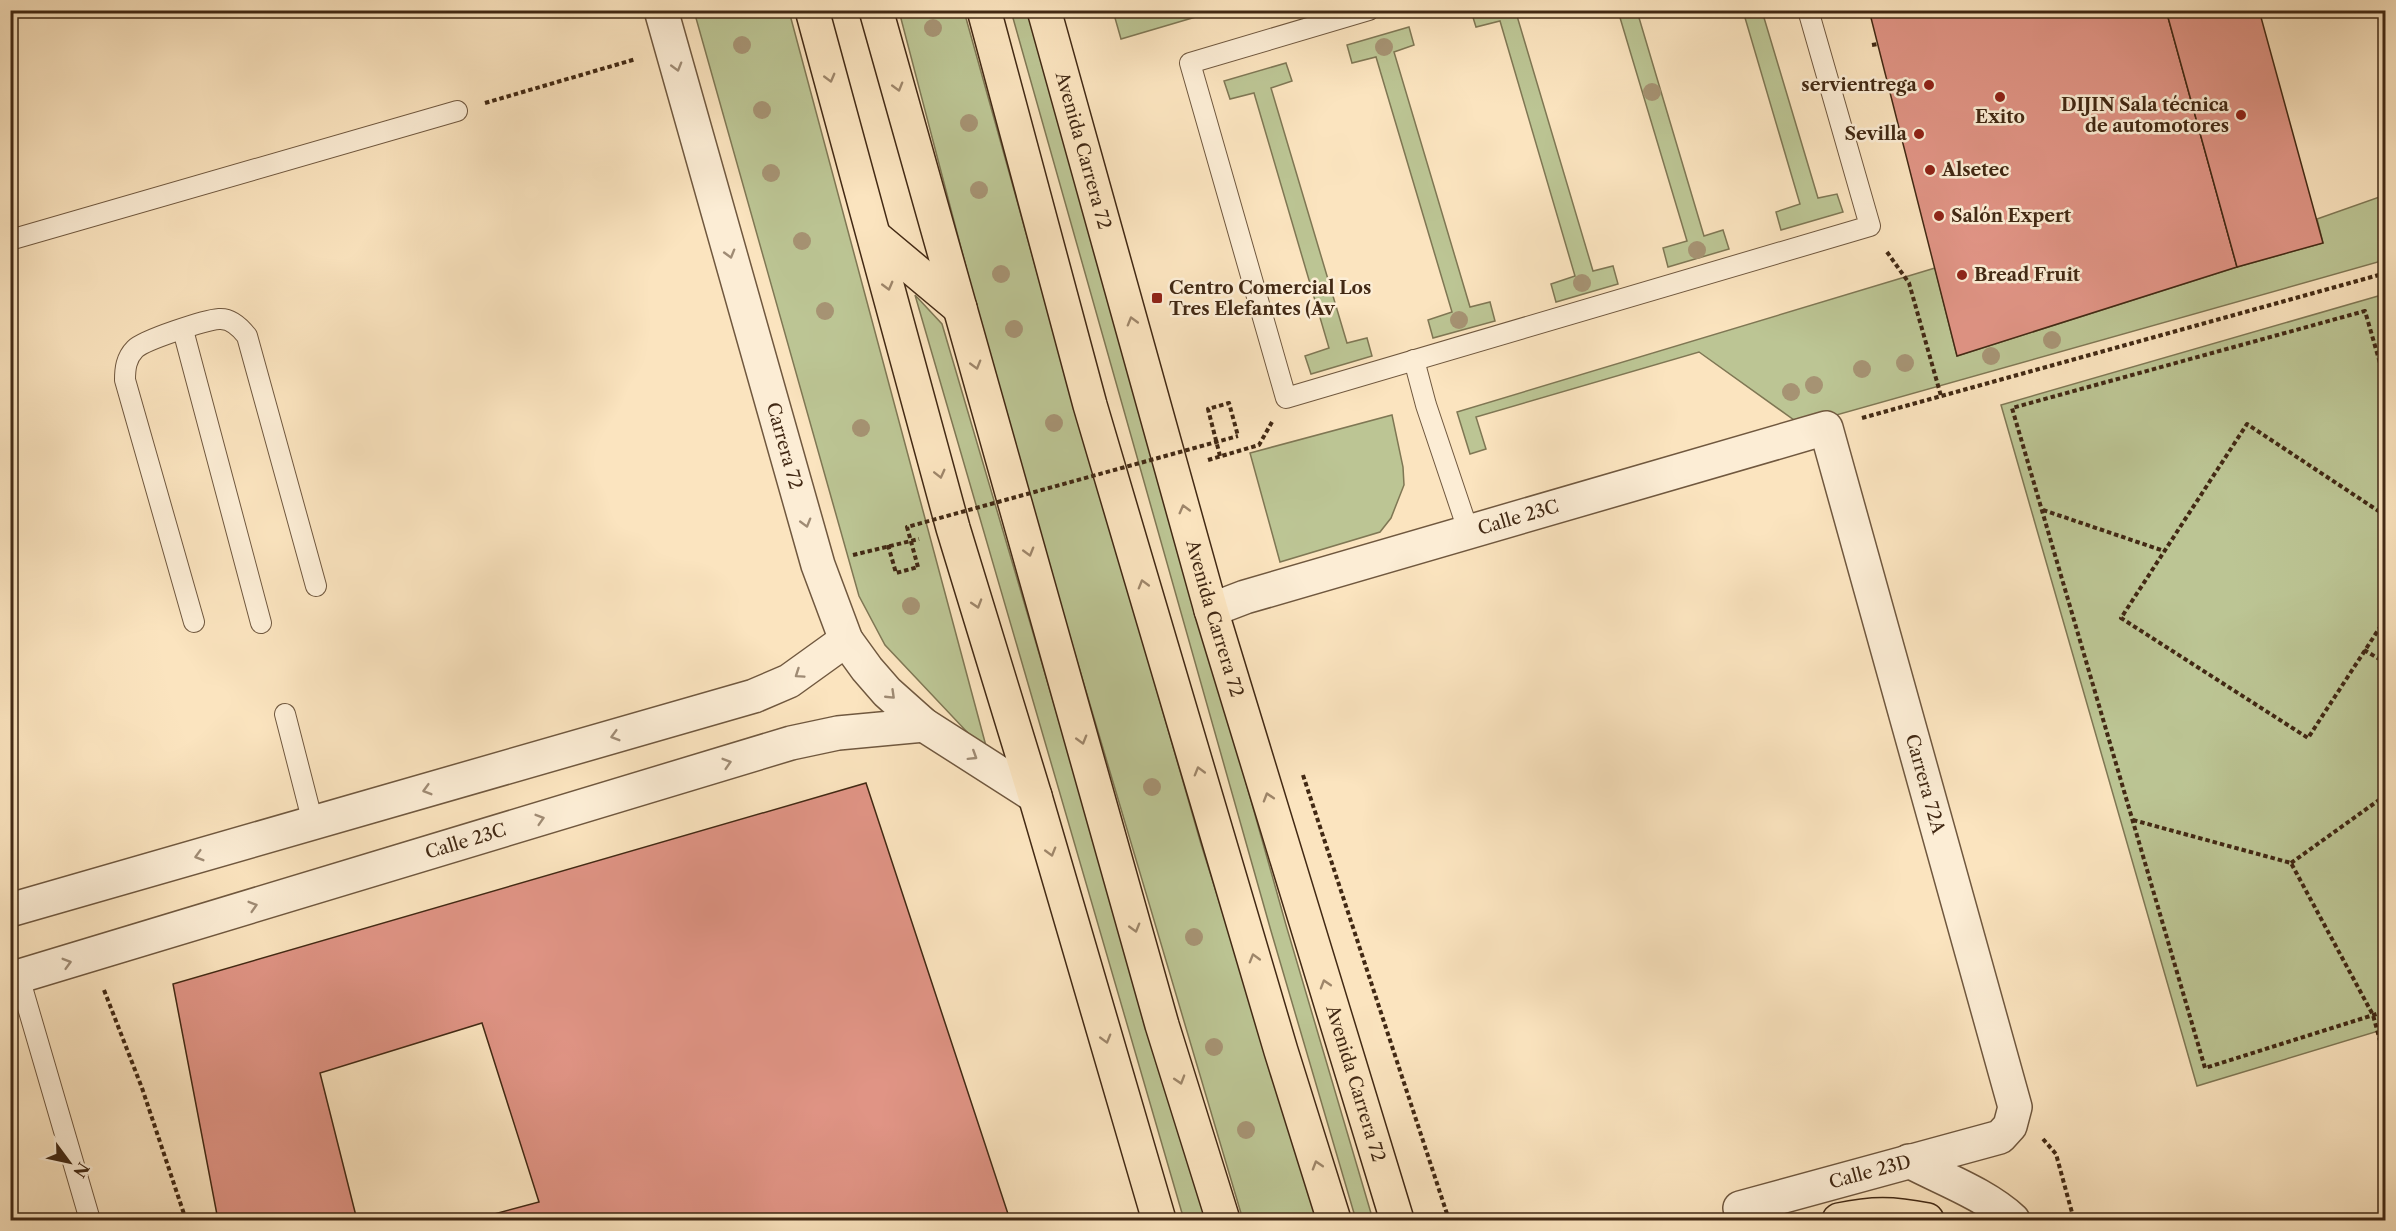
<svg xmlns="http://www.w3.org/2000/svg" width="2396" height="1231" font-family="'Libre Caslon Text',serif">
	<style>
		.green { fill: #bcc594; stroke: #7f7754; stroke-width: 1.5 }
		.building { fill: #e09485; stroke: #422914; stroke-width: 1.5 }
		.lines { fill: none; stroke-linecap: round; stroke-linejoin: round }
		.service-casing { stroke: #70583f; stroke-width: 22 }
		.minor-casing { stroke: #70583f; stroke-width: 36 }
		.trunk-casing { stroke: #422914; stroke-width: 36 }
		.path { stroke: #422914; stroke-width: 4; stroke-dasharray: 4.5 3; stroke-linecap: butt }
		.service { stroke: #fcedd5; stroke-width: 20 }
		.minor { stroke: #fcedd5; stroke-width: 33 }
		.trunk { stroke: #fbe4bf; stroke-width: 33 }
		.path-bridge { stroke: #422914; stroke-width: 4; stroke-dasharray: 4.5 3; stroke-linecap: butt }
		.tree { fill: #a69373 }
		.oneway { stroke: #9f8b74 }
		.oneway2 { stroke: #9e866a }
		.poi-dot { fill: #8f2418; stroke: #fcedd5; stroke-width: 2 }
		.labels { text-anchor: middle; stroke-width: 5; stroke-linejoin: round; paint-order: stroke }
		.poi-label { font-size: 18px; font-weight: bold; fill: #422914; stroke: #fcedd5; text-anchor: start }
		.street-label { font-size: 18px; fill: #422914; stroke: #fcedd5 }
	</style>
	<rect width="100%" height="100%" fill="#fbe4bf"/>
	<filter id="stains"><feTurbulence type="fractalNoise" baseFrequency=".00333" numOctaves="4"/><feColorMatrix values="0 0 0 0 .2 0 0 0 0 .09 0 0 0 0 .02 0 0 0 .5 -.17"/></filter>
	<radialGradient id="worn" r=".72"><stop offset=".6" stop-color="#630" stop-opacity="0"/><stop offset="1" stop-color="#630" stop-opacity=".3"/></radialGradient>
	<g class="green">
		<path d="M694,11H789L986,746L968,733L885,645L859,596Z"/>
		<path d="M899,11H964L1052,326L1201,844L1320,1220H1243L1010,435Z"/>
		<path d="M1011,11H1029L1286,925L1373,1220H1356L1271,931Z"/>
		<path d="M1113,11V10L1216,11L1121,39Z"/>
		<path d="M1471,11H1532L1517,16L1593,271L1613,266L1618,284L1556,302L1551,284L1575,276L1500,21L1476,27Z"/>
		<path d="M1618,11H1637L1704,236L1723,230L1729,249L1668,267L1663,248L1687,241Z"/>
		<path d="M1743,11H1762L1818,198L1837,194L1843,212L1781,230L1776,212L1800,204Z"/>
		<path d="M1409,27L1414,45L1394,52L1470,307L1490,302L1495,321L1433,338L1428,320L1452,312L1376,57L1352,63L1347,45Z"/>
		<path d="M1286,63L1292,81L1271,88L1347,343L1367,338L1372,356L1311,374L1305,356L1329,348L1254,93L1230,99L1224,81Z"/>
		<path d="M2385,195V260L1801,425L1699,352L1476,417L1486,449L1470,454L1457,412L1935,268L1957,356L2237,267L2323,243L2317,219Z"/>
		<path d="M2385,294V1029L2197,1086L2001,405Z"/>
		<path d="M915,295L942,324L1206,1220H1184Z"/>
		<path d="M1392,415L1403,467L1404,485L1391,518L1380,532L1280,562L1250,453Z"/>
	</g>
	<g class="building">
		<path d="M1869,10H2166L2237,267L1957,356Z"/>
		<path d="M2166,10H2259L2323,243L2237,267Z"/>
		<path d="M866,783L1010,1220H472L539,1202L482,1023L320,1073L357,1220H218L173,984Z"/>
	</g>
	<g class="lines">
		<defs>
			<g id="service">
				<path d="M1369,10L1190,63L1286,398L1870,226L1808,10"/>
				<path d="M10,240L457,111"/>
				<path d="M183,330L261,623"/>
				<path d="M1414,360L1426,405L1469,533"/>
				<path d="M194,622L125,380C125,369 126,358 135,349C144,340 205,320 219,319C231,318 240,327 247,336L316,586"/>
				<path d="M285,714L313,823"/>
				<path d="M19,977L90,1220"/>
			</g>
			<g id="minor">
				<path id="s1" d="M661,10L818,565L846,640L867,669L887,692L924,725L1035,796"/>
				<path id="s2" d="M1211,610L1245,597L1826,428L2015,1107L2010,1126L2000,1137L1740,1208"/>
				<path d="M10,910L754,696L789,681L846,640"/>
				<path id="s3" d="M10,979L791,743L838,733L924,725"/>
				<path d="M1909,1161C1943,1179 1985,1194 2013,1220"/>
			</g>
			<g id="trunk">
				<path d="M812,10L953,528L1035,796L1159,1220"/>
				<path d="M876,10L1162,1025L1223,1220"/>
				<path d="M984,10L1090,405L1281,1051L1334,1220"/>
				<path id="s4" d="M1044,10L1211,610L1397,1220"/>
				<path d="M875,237L960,308"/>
				<path d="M1839,1220C1872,1213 1893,1213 1927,1220"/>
			</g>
		</defs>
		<use href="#service" class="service-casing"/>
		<use href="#minor" class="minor-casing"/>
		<use href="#trunk" class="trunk-casing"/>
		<g class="path">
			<path d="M1872,45L1878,44"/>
			<path d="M485,103L636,59"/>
			<path d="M1887,252L1909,283L1941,396"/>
			<path d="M2386,384L2365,311L2012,408L2205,1068L2386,1011"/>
			<path d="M1862,418L2386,273"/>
			<path d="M1220,456L1208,409L1229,403L1238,436"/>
			<path d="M1208,460L1259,445L1272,422"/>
			<path d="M2043,510L2164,551"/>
			<path d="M2386,516L2247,424L2121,618L2308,738L2386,618"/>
			<path d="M888,545L896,573L918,567"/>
			<path d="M853,555L919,539"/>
			<path d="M2364,650L2386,663"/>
			<path d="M1303,775L1449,1220"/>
			<path d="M2133,820L2291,863L2373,1015L2386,1063"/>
			<path d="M2291,863L2386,795"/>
			<path d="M104,990L142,1088L186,1220"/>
			<path d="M2043,1139L2056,1154L2074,1220"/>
		</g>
		<use href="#service" class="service"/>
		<use href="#minor" class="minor"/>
		<use href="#trunk" class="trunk"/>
		<path class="path-bridge" d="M918,567L907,527L1238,436"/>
	</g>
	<g class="tree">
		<circle cx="933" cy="28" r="9"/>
		<circle cx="742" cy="45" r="9"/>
		<circle cx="1384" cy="47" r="9"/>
		<circle cx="1652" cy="92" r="9"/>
		<circle cx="762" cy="110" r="9"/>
		<circle cx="969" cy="123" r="9"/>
		<circle cx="771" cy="173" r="9"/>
		<circle cx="979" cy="190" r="9"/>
		<circle cx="802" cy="241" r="9"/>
		<circle cx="1697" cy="250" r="9"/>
		<circle cx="1001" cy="274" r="9"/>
		<circle cx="1582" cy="283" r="9"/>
		<circle cx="825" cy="311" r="9"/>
		<circle cx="1459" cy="320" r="9"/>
		<circle cx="1014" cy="329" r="9"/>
		<circle cx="2052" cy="340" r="9"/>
		<circle cx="1991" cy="356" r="9"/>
		<circle cx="1905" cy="363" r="9"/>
		<circle cx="1862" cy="369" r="9"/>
		<circle cx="1814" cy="385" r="9"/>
		<circle cx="1791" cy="392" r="9"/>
		<circle cx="1054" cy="423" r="9"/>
		<circle cx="861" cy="428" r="9"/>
		<circle cx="911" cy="606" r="9"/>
		<circle cx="1152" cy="787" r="9"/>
		<circle cx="1194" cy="937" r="9"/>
		<circle cx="1214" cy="1047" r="9"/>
		<circle cx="1246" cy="1130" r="9"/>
	</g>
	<defs><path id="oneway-chevron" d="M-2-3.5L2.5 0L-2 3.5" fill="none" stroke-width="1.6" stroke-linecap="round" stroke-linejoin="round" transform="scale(1.5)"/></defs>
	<g class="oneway">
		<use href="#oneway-chevron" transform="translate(677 67) rotate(74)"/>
		<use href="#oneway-chevron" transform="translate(730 254) rotate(74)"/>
		<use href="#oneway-chevron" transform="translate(806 523) rotate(74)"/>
		<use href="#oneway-chevron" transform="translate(799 674) rotate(146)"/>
		<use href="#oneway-chevron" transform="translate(891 695) rotate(44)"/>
		<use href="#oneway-chevron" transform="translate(615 736) rotate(164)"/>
		<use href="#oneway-chevron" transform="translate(973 756) rotate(32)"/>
		<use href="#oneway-chevron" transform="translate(727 763) rotate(-17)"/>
		<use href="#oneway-chevron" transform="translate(427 790) rotate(164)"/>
		<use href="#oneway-chevron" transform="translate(540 819) rotate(-17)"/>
		<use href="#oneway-chevron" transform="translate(199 856) rotate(164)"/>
		<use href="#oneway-chevron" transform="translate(253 906) rotate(-17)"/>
		<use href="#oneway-chevron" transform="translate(67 963) rotate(-16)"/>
	</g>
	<g class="oneway2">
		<use href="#oneway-chevron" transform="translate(830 78) rotate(75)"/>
		<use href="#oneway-chevron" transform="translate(898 87) rotate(74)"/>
		<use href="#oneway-chevron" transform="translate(888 286) rotate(75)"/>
		<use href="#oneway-chevron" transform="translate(1132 321) rotate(-106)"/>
		<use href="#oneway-chevron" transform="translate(976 365) rotate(74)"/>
		<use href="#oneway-chevron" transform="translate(940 474) rotate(76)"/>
		<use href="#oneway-chevron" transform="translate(1184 509) rotate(-105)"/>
		<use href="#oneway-chevron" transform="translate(1029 552) rotate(74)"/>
		<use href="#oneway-chevron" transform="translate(1143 584) rotate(-106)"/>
		<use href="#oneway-chevron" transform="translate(977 604) rotate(73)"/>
		<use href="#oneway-chevron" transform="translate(1082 740) rotate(74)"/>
		<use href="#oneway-chevron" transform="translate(1199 771) rotate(-106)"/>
		<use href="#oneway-chevron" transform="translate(1268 797) rotate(-107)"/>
		<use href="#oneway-chevron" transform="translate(1051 852) rotate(74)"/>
		<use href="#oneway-chevron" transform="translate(1135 928) rotate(74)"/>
		<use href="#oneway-chevron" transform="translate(1254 958) rotate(-106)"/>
		<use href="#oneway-chevron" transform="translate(1325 984) rotate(-107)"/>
		<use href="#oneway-chevron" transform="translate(1106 1039) rotate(74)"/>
		<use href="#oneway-chevron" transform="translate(1180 1080) rotate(73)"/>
		<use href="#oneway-chevron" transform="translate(1317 1165) rotate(-107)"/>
	</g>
	<g class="poi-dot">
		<circle cx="1929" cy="85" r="6"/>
		<circle cx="2000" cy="97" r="6"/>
		<circle cx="2241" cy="115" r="6"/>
		<circle cx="1919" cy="134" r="6"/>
		<circle cx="1930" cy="170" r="6"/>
		<circle cx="1939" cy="216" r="6"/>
		<circle cx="1962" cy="275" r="6"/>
		<rect x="1151" y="292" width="12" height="12" rx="3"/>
	</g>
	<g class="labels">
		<g class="poi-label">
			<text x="1917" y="91" text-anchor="end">servientrega</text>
			<text x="2229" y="111" text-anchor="end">DIJIN Sala técnica<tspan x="2229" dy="21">de automotores</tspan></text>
			<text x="2000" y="123" text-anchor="middle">Exito</text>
			<text x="1907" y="140" text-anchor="end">Sevilla</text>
			<text x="1942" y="176">Alsetec</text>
			<text x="1951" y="222">Salón Expert</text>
			<text x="1974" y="281">Bread Fruit</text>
			<text x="1169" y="294">Centro Comercial Los<tspan x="1169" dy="21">Tres Elefantes (Av</tspan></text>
		</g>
		<g class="street-label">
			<text dy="6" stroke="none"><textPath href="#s4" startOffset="146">Avenida Carrera 72</textPath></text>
			<text dy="6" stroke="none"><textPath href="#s1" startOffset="453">Carrera 72</textPath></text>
			<text dy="6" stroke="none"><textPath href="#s2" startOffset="321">Calle 23C</textPath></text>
			<text dy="6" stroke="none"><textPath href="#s4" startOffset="632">Avenida Carrera 72</textPath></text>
			<text dy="6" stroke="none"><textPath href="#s2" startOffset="1011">Carrera 72A</textPath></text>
			<text dy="6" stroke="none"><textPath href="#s3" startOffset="476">Calle 23C</textPath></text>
			<text dy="6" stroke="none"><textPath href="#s4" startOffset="1118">Avenida Carrera 72</textPath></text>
			<text transform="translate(1870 1172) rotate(-15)" y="6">Calle 23D</text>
		</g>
	</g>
	<rect width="2396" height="1231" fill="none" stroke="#fbe4bf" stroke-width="36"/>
	<rect x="12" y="12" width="2372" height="1207" fill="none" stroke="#422914" stroke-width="3"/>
	<rect x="18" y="18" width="2360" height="1195" fill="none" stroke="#422914" stroke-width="1.5"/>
	<g transform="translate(69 1162) rotate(123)" stroke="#fcedd5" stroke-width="4.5" paint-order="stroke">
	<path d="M0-4.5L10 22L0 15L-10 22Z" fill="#422914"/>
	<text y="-9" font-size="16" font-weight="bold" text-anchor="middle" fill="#422914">N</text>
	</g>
	<rect width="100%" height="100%" filter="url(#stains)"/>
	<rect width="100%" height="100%" fill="url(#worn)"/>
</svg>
